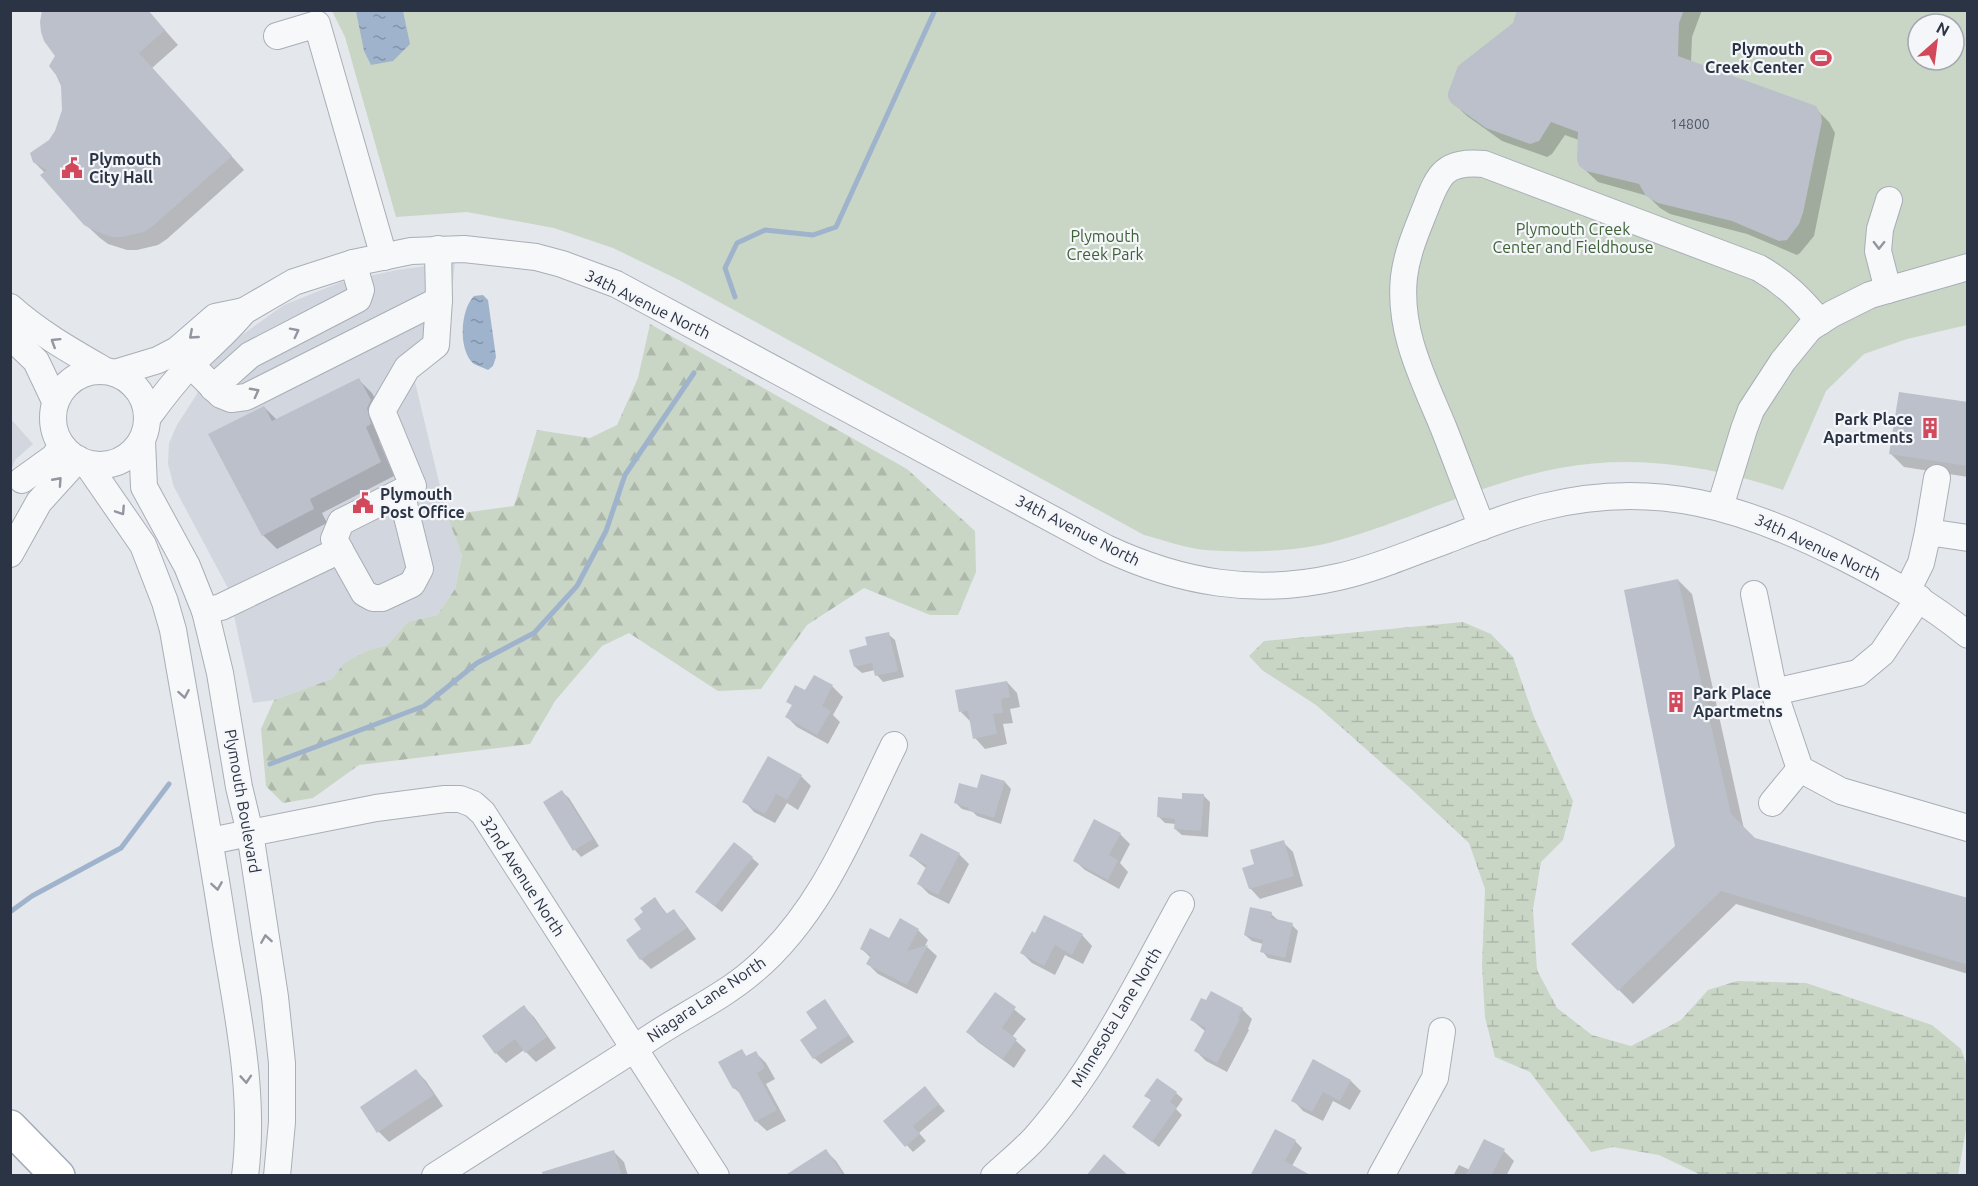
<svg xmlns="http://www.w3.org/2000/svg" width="1978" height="1186" font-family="Ubuntu,sans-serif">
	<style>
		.built { fill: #d2d6de }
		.forest { fill: url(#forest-firs) }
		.wetland { fill: url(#wetland-marsh) }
		.park { fill: #c9d6c5; fill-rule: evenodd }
		.water { fill: url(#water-ripples) }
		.shadow { fill: #0003 }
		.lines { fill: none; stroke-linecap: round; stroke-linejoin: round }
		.stream { stroke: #9fb4cc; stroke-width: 5 }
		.building { fill: #bbc0ca }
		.minor-casing { stroke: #a9aeb7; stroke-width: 28 }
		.major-casing { stroke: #a3abb8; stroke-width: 36 }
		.minor { stroke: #f7f8fa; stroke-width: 26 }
		.major { stroke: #fff; stroke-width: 33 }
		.oneway { stroke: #9196a0 }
		.labels { text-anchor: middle; stroke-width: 4.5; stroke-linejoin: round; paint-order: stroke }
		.number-label { font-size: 14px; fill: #4f5766 }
		.poi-label { font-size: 16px; font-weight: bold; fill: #2b3445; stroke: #f4f6f9; text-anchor: start }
		.park-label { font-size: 16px; fill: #3f6138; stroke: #f4f6f9 }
		.street-label { font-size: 16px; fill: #2b3445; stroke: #f4f6f9 }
	</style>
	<defs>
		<pattern id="forest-firs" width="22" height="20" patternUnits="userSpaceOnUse" patternTransform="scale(1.5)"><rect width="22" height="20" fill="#c9d6c5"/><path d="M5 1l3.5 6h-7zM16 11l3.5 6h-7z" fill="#adb8ab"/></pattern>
		<pattern id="wetland-marsh" width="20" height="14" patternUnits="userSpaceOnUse" patternTransform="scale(1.5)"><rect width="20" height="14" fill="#c9d6c5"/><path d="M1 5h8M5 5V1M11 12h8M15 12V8" fill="none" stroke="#adb8ab"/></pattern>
		<pattern id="water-ripples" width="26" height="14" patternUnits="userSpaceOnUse" patternTransform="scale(1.5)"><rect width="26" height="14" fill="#9fb4cc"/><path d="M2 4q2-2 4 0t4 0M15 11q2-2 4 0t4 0" fill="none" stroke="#8293a7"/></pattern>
	</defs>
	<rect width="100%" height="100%" fill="#e4e7ec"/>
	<g class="built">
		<path d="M455,262L445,356L414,378L447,515L462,554L455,589L437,615L408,622L387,645L366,651L344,663L332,679L274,700L253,703L228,588L174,487L168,464L169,443L177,425L197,394L208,359L284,305L341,282L397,270Z"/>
		<path d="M11,419L33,444L15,460L11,470Z"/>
	</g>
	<path class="forest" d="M650,324L907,469L975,531L976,572L958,615H930L864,588L807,625L761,689L718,691L629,633L602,646L555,701L530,744L359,765L313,798L283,803L266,786L261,729L274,700L332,679L344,663L366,651L387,645L408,622L437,615L455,589L462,555L447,515L514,506L537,430L590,438L617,425L638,378Z"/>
	<path class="wetland" d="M1463,622L1491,634L1513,657L1534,717L1573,801L1563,840L1541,862L1533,909L1537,970L1557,1008L1592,1035L1631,1046L1681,1020L1708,990L1737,981L1806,983L1932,1025L1961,1049L1967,1066V1124L1958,1175H1701L1659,1155L1613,1147L1591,1152L1530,1072L1495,1057L1485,1017L1482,966L1485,889L1469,843L1409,787L1316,705L1262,670L1249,656L1264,641Z"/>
	<path class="park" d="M332,11H1967V325L1907,339L1864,354L1826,391L1783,490C1711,466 1636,454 1560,468C1483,482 1412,520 1336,541C1298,552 1245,553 1205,550C1185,548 1164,540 1144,535L679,280L613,248L554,228L467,212L396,217L345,37ZM1918,24H1954V60H1918Z"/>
	<g class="water">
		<path d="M356,11H403L410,44L393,61L371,65L364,51Z"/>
		<path d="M483,295L488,300L496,357L493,366L488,370C484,368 478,366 474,364C458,351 460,310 474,296Z"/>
	</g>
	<g class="shadow">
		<path d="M147,10L178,45L152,68L244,170L167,239L158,245L137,250H127L108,244L100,238L85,224L45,173L34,162Z"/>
		<path d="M1519,10H1702L1692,37L1691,62L1815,108L1829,122L1835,133L1814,236L1800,253L1797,255L1747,234L1670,214L1660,208L1648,196L1598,182L1583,168L1579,140L1565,135L1552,154L1547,157L1502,141L1467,116L1452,102L1514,24Z"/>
		<path d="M358,379L372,393L384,415V438L379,441L394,476L322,513L327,523L277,549L263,535L264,407L277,420Z"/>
		<path d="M1968,404V477L1904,467L1890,453Z"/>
		<path d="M1678,580L1692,594L1744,829L1754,839L1968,900V974L1736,904L1633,1004L1573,944L1677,846Z"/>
		<path d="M888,634L895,640L904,677L883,682L877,675L875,670L862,673L855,667L869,646Z"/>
		<path d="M814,677L833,687L843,697L833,715L840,722L828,744L797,727L787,717L793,706L788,701L806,692Z"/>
		<path d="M1007,682L1017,693L1020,707L1010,709L1013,723L1003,724L1007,744L985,749L975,738L971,722L961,712Z"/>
		<path d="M801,776L811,786L798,810L787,803L775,823L754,812L744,801Z"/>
		<path d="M982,776L1005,782L1011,789L1001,824L977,816L973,812L962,809L955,802L978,790Z"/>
		<path d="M562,792L569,798L599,846L581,857L575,850L545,803Z"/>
		<path d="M1204,796L1210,802L1208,837L1182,835L1175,829L1176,824L1165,823L1158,816L1183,800Z"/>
		<path d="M1120,834L1130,844L1120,863L1128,872L1119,889L1085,870L1074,860Z"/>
		<path d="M1283,842L1293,852L1303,886L1260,899L1250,888L1256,866Z"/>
		<path d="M959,854L969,864L949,904L929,894L919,884L927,869L911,856Z"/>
		<path d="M752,858L759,864L722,912L704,898Z"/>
		<path d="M655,899L668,915L673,911L683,921L696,939L651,969L641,959L645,913Z"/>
		<path d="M1271,914L1278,920L1292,925L1298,931L1291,963L1268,958L1262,951L1263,944L1252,941L1245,935Z"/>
		<path d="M918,930L928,940L924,948L927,947L937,956L917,994L878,974L868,964L871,958L862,949Z"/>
		<path d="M1082,935L1092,946L1083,964L1065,955L1055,975L1032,963L1022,953Z"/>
		<path d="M995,994L1026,1019L1012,1037L1026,1050L1014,1068L978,1042L968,1032Z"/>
		<path d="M825,1001L854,1042L821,1064L814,1058Z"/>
		<path d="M524,1007L534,1017L556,1048L536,1062L524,1050L506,1063L496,1053Z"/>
		<path d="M1242,1009L1252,1019L1248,1029L1249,1030L1227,1072L1206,1061L1196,1051L1206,1032L1192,1020Z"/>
		<path d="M741,1051L747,1057L756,1053L766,1063L775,1079L766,1084L786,1121L767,1131L756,1121L743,1096L734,1088Z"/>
		<path d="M416,1071L426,1081L443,1106L389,1142L379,1132L362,1108Z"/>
		<path d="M1351,1081L1361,1091L1350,1110L1333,1101L1323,1121L1303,1111L1293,1100Z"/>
		<path d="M1176,1093L1183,1099L1176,1109L1182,1115L1159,1147L1134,1127L1152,1101L1146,1096Z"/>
		<path d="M931,1095L945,1111L919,1133L926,1141L913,1152L885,1121Z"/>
		<path d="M1295,1141L1302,1148L1292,1166L1261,1176Z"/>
		<path d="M826,1151L836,1161L846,1176H794Z"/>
		<path d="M1504,1151L1514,1161L1506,1176H1453L1459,1165L1470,1170Z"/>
		<path d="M614,1152L624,1162L628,1176H553Z"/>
	</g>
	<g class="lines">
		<g class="stream">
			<path d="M735,297L725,268L737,243L765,230L813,235L836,227L935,10"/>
			<path d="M270,764L424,706L477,663L534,633L577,586L606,531L625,475L694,373"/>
			<path d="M10,912L32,896L121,848L169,784"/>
		</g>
	</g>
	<g class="building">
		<path d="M42,10H148L165,30L139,53L232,156L153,226L144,232L122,237H112L93,230L84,225L40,175L47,170L33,162L30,153L49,140L55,131L62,110L61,86L56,75L49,66L55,56L44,41L41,32L40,22Z"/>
		<path d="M1517,10H1684L1679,23L1678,56L1816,106L1821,115L1822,121L1803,213L1799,224L1787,240L1779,241L1732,221L1658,203L1646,196L1639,184L1586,171L1579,166L1577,160L1578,132L1551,122L1539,141L1530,144L1486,128L1451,103L1448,97V93L1458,66L1513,23Z"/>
		<path d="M359,378L371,400L367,408L371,424L366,427L381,462L310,499L314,509L262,536L208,434L264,406L272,421Z"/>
		<path d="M1899,392L1968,402V466L1889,454Z"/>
		<path d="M1678,579L1731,814L1755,838L1968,898V965L1721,891L1618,991L1571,944L1675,846L1624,590Z"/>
		<path d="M889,632L898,671L875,676L872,663L854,667L849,650L867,645L865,637Z"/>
		<path d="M814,675L833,685L822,706L831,711L817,735L785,717L792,705L786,702L795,685L805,690Z"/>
		<path d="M1007,681L1010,697L1001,699L1003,713L993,714L997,734L973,739L968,711L959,712L955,690Z"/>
		<path d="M768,756L802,775L787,800L776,794L765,814L742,802Z"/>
		<path d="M981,774L1005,781L994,818L968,810L969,808L954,803L959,783L977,788Z"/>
		<path d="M562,790L593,839L573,851L543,802Z"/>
		<path d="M1182,793L1204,794L1201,831L1174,829L1175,819L1157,817L1158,797L1182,799Z"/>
		<path d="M1094,819L1121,833L1109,855L1118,860L1108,880L1073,861Z"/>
		<path d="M921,833L960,853L938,895L917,884L927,865L909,856Z"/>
		<path d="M1284,840L1294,876L1249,889L1242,868L1254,864L1250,850Z"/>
		<path d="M734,842L753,857L715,906L695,892Z"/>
		<path d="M655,897L666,914L674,909L687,928L640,960L626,940L641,929L634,919L643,912L640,908Z"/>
		<path d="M1250,907L1272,912L1271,918L1293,923L1285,958L1260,952L1263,940L1244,935Z"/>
		<path d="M1044,915L1083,934L1072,955L1055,945L1044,966L1020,953L1032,931L1035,933Z"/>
		<path d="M900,918L919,929L907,951L928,945L907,985L866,964L871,955L860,949L870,928L889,938Z"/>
		<path d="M1211,991L1243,1008L1238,1018L1240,1019L1217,1063L1194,1051L1206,1028L1190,1020L1201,998L1206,1000Z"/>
		<path d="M995,992L1016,1007L1002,1028L1017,1039L1003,1059L966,1032Z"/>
		<path d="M825,999L849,1035L813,1059L800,1040L817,1028L806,1012Z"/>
		<path d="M524,1005L547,1037L525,1053L515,1039L495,1054L482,1036Z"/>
		<path d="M742,1049L746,1056L756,1051L765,1068L757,1073L777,1110L755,1122L736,1087L733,1089L718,1062Z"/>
		<path d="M1313,1059L1351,1080L1340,1101L1323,1092L1312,1112L1291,1101Z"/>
		<path d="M416,1069L434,1095L377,1133L360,1107Z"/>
		<path d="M1157,1078L1177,1092L1170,1102L1177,1107L1152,1142L1132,1127L1151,1100L1144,1096Z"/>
		<path d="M925,1086L939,1104L913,1126L920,1134L905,1147L883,1121Z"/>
		<path d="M1275,1129L1296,1140L1285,1161L1312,1176H1250Z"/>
		<path d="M1484,1139L1505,1149L1491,1176H1465Z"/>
		<path d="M826,1149L844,1176H784Z"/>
		<path d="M614,1150L622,1176H543L542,1172Z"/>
		<path d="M1104,1154L1129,1176H1086Z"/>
	</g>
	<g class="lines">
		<defs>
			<g id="minor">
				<path d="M277,36L317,24L384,257"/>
				<path d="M1888,290L1878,251L1880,229L1889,200"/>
				<path d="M10,307C39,333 71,351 104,370"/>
				<path d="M10,336L36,361L55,401"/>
				<path d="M191,365L221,395L231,399L246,397L439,300"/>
				<circle cx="100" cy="418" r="47"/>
				<path d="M115,373L158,360L177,350L215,317L244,311L294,282L353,263L411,251L464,249L536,257L562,264L616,284L1106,548C1181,583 1256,596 1338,577C1375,569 1411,553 1447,540C1478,528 1510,515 1543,507C1654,479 1744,507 1843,557C1888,580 1929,603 1968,635"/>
				<path d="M213,388L250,355L358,299L361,290L353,263"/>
				<path d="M148,417C161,399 175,381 190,365C209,347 228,331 244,311"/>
				<path d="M142,441L144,487L187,566L205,611L220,673L239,787L250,833L275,997L282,1063V1122L277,1176"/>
				<path d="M87,464L143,545L165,602L173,630C191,734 210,839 226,944C239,1020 255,1099 245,1176"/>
				<path d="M22,480L54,457L62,446"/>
				<path d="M1720,507L1744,429L1751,410L1783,361L1810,328L1832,314L1870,295L1968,267"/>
				<path d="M1482,527C1469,495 1457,462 1444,429C1424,380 1398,332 1404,277C1407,252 1417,230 1426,207C1439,173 1445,161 1484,164L1759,268C1785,283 1801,299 1820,322"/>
				<path d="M1928,532L1937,478"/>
				<path d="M340,550L364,593L373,598H382L412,584L420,569L401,492"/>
				<path d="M10,554L39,502L78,459"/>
				<path d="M1907,591L1921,563L1928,532L1968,538"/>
				<path d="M1754,594L1774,692L1858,673L1882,653L1919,598"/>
				<path d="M205,611L221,607L340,550L334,539L341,522L413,486L382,411L407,368L436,345L439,300L438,249"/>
				<path d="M1774,692L1800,769L1841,791L1968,828"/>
				<path d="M1772,803L1800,769"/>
				<path d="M210,841L376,808L445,799H460L473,804L483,813L716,1176"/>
				<path d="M435,1176L634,1049C672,1020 717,1002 753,971C822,913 855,824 894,745"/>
				<path d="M994,1176C1008,1163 1023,1151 1035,1138C1096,1069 1137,984 1181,904"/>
				<path d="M1381,1176L1435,1078L1442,1031"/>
			</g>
			<path id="major" d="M10,1127L58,1176"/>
		</defs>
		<use href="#minor" class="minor-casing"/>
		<use href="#major" class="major-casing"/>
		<use href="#minor" class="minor"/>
		<use href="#major" class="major"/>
	</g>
	<defs><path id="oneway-chevron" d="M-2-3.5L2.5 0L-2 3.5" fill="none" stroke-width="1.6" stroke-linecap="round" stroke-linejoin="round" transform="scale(1.5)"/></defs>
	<g class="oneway">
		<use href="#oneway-chevron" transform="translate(1879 245) rotate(91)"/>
		<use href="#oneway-chevron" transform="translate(295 332) rotate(-27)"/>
		<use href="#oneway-chevron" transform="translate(193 335) rotate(139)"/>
		<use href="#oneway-chevron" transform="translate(55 342) rotate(-148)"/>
		<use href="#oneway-chevron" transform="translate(255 392) rotate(-28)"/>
		<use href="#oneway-chevron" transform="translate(58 481) rotate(-48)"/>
		<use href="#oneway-chevron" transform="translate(121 511) rotate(57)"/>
		<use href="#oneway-chevron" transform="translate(184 694) rotate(80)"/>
		<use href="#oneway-chevron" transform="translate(217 886) rotate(81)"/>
		<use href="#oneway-chevron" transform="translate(266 939) rotate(-99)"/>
		<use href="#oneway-chevron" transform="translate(246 1079) rotate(86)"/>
	</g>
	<defs>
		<symbol id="stadium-bare" viewBox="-9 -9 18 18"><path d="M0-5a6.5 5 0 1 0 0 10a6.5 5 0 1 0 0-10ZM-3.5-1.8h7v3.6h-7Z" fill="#d1495b" stroke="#f4f6f9" stroke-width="2.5" paint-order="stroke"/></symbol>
		<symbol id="civic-bare" viewBox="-9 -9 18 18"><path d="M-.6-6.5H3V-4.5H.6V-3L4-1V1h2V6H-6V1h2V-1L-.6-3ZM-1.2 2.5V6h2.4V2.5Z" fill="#d1495b" stroke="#f4f6f9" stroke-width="2.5" paint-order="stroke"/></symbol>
		<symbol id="building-bare" viewBox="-9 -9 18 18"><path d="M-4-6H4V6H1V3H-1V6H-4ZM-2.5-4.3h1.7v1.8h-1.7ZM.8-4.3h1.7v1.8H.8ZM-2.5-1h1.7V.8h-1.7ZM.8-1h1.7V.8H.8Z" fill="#d1495b" stroke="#f4f6f9" stroke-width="2.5" paint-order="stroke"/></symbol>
	</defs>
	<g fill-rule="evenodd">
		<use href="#stadium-bare" x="1806" y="43" width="30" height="30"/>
		<use href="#civic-bare" x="57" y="153" width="30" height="30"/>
		<use href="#building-bare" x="1915" y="413" width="30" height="30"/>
		<use href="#civic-bare" x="348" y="488" width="30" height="30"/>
		<use href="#building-bare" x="1661" y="687" width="30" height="30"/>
	</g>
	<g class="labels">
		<g class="number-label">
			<text x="1690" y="129">14800</text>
		</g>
		<g class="poi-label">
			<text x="1804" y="55" text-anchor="end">Plymouth<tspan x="1804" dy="18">Creek Center</tspan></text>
			<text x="89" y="165">Plymouth<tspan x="89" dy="18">City Hall</tspan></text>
			<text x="1913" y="425" text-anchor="end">Park Place<tspan x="1913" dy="18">Apartments</tspan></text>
			<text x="380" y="500">Plymouth<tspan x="380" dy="18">Post Office</tspan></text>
			<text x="1693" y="699">Park Place<tspan x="1693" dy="18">Apartmetns</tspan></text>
		</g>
		<g class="park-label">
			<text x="1573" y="235">Plymouth Creek<tspan x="1573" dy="18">Center and Fieldhouse</tspan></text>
			<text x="1105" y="242">Plymouth<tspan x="1105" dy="18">Creek Park</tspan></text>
		</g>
		<g class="street-label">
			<text transform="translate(648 304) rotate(26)" y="6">34th Avenue North</text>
			<text transform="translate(1078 530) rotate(27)" y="6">34th Avenue North</text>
			<text transform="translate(1818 547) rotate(25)" y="6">34th Avenue North</text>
			<text transform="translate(243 801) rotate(80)" y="6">Plymouth Boulevard</text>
			<text transform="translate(523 876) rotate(57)" y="6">32nd Avenue North</text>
			<text transform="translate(706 999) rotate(-34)" y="6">Niagara Lane North</text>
			<text transform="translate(1116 1017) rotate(-59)" y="6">Minnesota Lane North</text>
		</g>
	</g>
	<rect width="1978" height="1186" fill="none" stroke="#2b3445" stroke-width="24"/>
	<g transform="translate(1936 42) rotate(28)"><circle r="28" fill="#f4f6f9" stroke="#a4a8b1" stroke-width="1.5"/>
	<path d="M0-4.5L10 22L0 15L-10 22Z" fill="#d1495b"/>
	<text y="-9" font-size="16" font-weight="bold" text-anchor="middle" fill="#2b3445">N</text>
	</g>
</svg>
